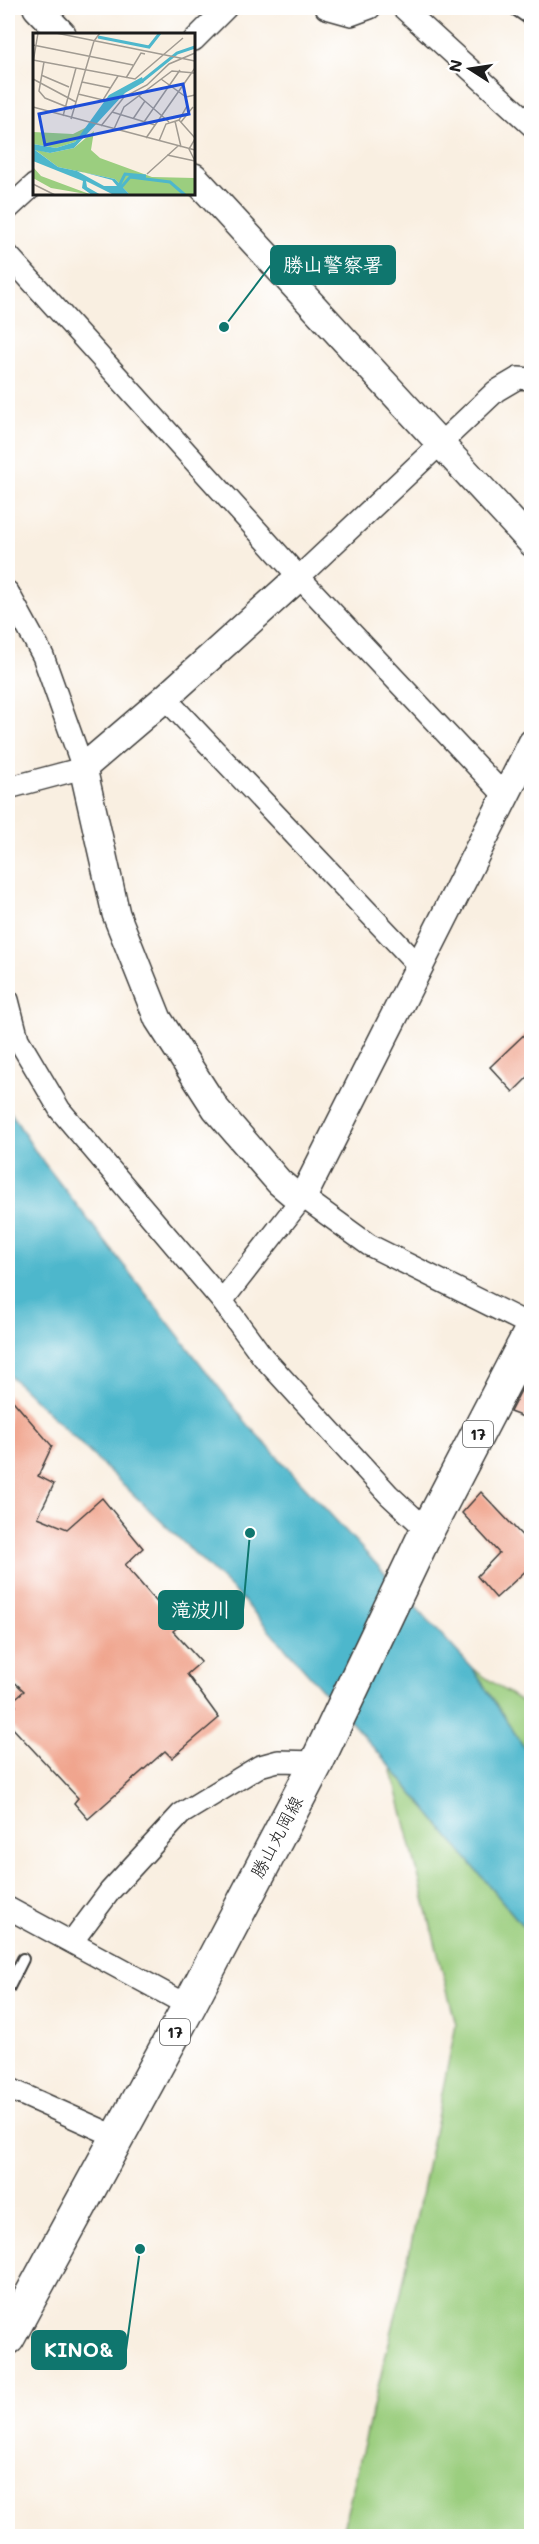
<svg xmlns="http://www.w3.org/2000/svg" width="539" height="2544" font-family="Mali,'Klee One',sans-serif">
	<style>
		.green { fill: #9bce7f; stroke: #5c754e; stroke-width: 1.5 }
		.water { fill: #4eb7cc; stroke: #356a74; stroke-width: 1.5 }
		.building { fill: #f0a48d }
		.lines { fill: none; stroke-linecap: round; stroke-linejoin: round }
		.service-casing { stroke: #3d3c3a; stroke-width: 14 }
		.minor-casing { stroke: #3d3c3a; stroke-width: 24 }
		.tertiary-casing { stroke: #3d3c3a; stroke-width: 30 }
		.primary-casing { stroke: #3d3c3a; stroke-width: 36 }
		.service { stroke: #fff; stroke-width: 10 }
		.minor { stroke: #fff; stroke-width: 21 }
		.tertiary { stroke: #fff; stroke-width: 27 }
		.primary { stroke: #fff; stroke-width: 33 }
		.labels { text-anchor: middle; stroke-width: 4.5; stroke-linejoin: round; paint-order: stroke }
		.shield { fill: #fff; stroke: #606060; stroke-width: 1.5 }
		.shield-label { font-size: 16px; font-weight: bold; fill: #1c1c1c }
		.street-label { font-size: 18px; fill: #1c1c1c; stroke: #fff }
		.inset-river { fill: none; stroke: #4eb7cc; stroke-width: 3 }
		.inset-road { fill: none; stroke: #a19b92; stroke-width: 1.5 }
		.view { fill: #1d4ed8; fill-opacity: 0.15; stroke: #1d4ed8; stroke-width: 3 }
		.inset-edge { fill: none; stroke: #1c1c1c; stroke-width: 3 }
		.leader { fill: none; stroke: #0f766e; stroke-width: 2 }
		.callout-dot { fill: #0f766e; stroke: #fff; stroke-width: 2 }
		.callout { fill: #0f766e; stroke: #0f766e; stroke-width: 2 }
		.callout-label { font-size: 20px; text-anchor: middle; font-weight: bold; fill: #fff }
	</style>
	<rect width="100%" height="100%" fill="#fff"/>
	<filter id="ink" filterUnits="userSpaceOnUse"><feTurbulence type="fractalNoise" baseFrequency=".0167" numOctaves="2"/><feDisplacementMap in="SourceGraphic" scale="12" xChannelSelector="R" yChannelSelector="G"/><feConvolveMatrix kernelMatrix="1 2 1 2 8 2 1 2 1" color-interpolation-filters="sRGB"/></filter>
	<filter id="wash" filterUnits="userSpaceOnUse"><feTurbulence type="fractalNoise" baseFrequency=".008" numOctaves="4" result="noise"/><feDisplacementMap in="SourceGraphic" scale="24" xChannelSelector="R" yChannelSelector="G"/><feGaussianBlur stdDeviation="1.35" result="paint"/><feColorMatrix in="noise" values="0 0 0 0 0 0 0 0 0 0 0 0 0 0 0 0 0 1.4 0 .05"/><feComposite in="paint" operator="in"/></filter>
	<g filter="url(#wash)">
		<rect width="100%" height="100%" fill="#f9efe1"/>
		<g class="green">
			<path d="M473,1669L531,1708V1758Z"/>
			<path d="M391,1767L531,1936V2536H341L400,2298L456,2025Z"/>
		</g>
		<path class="water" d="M8,1108L37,1154L249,1426L473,1669L531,1758V1936L391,1767L241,1598L8,1374Z"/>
		<g id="blocks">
			<g class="building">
				<path d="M531,1028V1074L513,1092L490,1067Z"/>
				<path d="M531,1371V1420L510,1412Z"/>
				<path d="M8,1395L52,1446L38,1476L54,1484L38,1517L67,1529L102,1498L143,1548L125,1565L161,1607L167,1603L184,1622L173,1631L201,1662L187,1674L219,1718L172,1758L165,1751L88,1819L74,1803L78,1798L8,1723V1713L16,1706L12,1701L24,1691L8,1676Z"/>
				<path d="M481,1492L531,1545V1566L496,1598L477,1576L499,1553L462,1513Z"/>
			</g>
		</g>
	</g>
	<g filter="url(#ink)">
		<use href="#blocks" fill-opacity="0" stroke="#3d3c3a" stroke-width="1.5"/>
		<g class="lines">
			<defs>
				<g id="service">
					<path d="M513,8L532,21"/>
					<path d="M8,1989L23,1959"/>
				</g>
				<g id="minor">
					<path d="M326,8L351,15L370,8"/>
					<path d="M403,8L532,126"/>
					<path d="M194,40L226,8"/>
					<path d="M8,209L34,185"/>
					<path d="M8,255L299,577L505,796"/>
					<path d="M299,577L496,391L518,378L532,379"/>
					<path d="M8,592L43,656L83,768L8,788"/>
					<path d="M165,698L419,966"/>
					<path d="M8,1000L18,1039L60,1110L222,1301L263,1357L389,1495L428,1531"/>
					<path d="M222,1301L303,1197L369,1245L532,1326"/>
					<path d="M8,1908L189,2006"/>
					<path d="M72,1942L110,1891L181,1814L260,1766L278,1761L317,1762"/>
					<path d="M8,2088L117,2137"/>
				</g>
				<g id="tertiary">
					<path d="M37,8L62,34"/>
					<path d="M194,177L532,543"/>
					<path d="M299,577L165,698L83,768L116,914L158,1019L216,1109L279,1182L292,1193L303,1197L532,743"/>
				</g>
				<path id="primary" d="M8,2338L189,2006L317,1762L423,1539L532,1329"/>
			</defs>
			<use href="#service" class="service-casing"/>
			<use href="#minor" class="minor-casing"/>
			<use href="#tertiary" class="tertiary-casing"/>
			<use href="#primary" class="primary-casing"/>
			<use href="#service" class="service"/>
			<use href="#minor" class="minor"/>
			<use href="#tertiary" class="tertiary"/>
			<use href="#primary" class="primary"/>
		</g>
	</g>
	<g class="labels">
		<g class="shield">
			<rect x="463" y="1421" width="30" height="26" rx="4.5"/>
			<rect x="160" y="2019" width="30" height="26" rx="4.5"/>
		</g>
		<g class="shield-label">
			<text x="478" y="1440">17</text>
			<text x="175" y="2038">17</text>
		</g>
		<g class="street-label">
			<text transform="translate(277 1837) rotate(-62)" y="6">勝山丸岡線</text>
		</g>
	</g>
	<g transform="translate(33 33)">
		<rect width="162" height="162" fill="#f9efe1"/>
		<path d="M54,94L42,109L23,115L0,111V99L40,101ZM61,98L58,117L67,125L119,144L162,145V162H97L82,146L25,134L1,116L17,120L41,115ZM0,134L8,143L59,162L18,155L0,145Z" fill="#9bce7f"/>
		<path d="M109,44L111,49L92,60L41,115L17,120L2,117L25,134L82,146L97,162H81L53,148L54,154L68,162H59L49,155L50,148L0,128V111L23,115L42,109L76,62ZM42,137L79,147L84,153H71Z" fill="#4eb7cc" fill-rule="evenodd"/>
		<path class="inset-river" d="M65,4L116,14L127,0M108,49L144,20L162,14M86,153L92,141L113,143M85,158L97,144L137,149L152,162"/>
		<path class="inset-road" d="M23,0L162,28M0,12L100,32M0,27L102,46L150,5M11,29L6,58L12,65L39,76M0,30L5,0M8,42L36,54M93,45L108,20L112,21M0,46L43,69M128,46L153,64L162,62M49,49L78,55M45,61L70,67L85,43M106,63L136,89M0,74L162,117M79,79L122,92M30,83L43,35M38,86L61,8L67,0M100,86L112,68M146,87L162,105M142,88L148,114M111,89L147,37M148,89L160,74M68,93L91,64L114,52L136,31L162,20M81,96L91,74L139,38L162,40M113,105L162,35M162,106L156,116L162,128M126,108L133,91L146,87L154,73L153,64M134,122L162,128M114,141L145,113M0,151L22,162"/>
		<path class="view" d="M150,51L156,81L12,112L6,81Z"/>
		<rect width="162" height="162" class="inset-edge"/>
	</g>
	<path class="leader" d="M224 327L271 265M250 1533L243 1610M140 2249L126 2350"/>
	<g class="callout-dot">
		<circle cx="224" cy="327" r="6"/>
		<circle cx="250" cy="1533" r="6"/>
		<circle cx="140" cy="2249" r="6"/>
	</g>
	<g class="callout">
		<rect x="271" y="246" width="124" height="38" rx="6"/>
		<rect x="159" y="1591" width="84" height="38" rx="6"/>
		<rect x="32" y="2331" width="94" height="38" rx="6"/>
	</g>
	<g class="callout-label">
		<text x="333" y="272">勝山警察署</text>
		<text x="201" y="1617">滝波川</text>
		<text x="79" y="2357">KINO&amp;</text>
	</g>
	<rect width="539" height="2544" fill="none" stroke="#fff" stroke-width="30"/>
	<g transform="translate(470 69) rotate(282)" stroke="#ffffff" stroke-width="4.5" paint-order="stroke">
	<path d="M0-4.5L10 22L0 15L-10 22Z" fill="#1c1c1c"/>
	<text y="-9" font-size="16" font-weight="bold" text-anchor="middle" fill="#1c1c1c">N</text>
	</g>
</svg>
